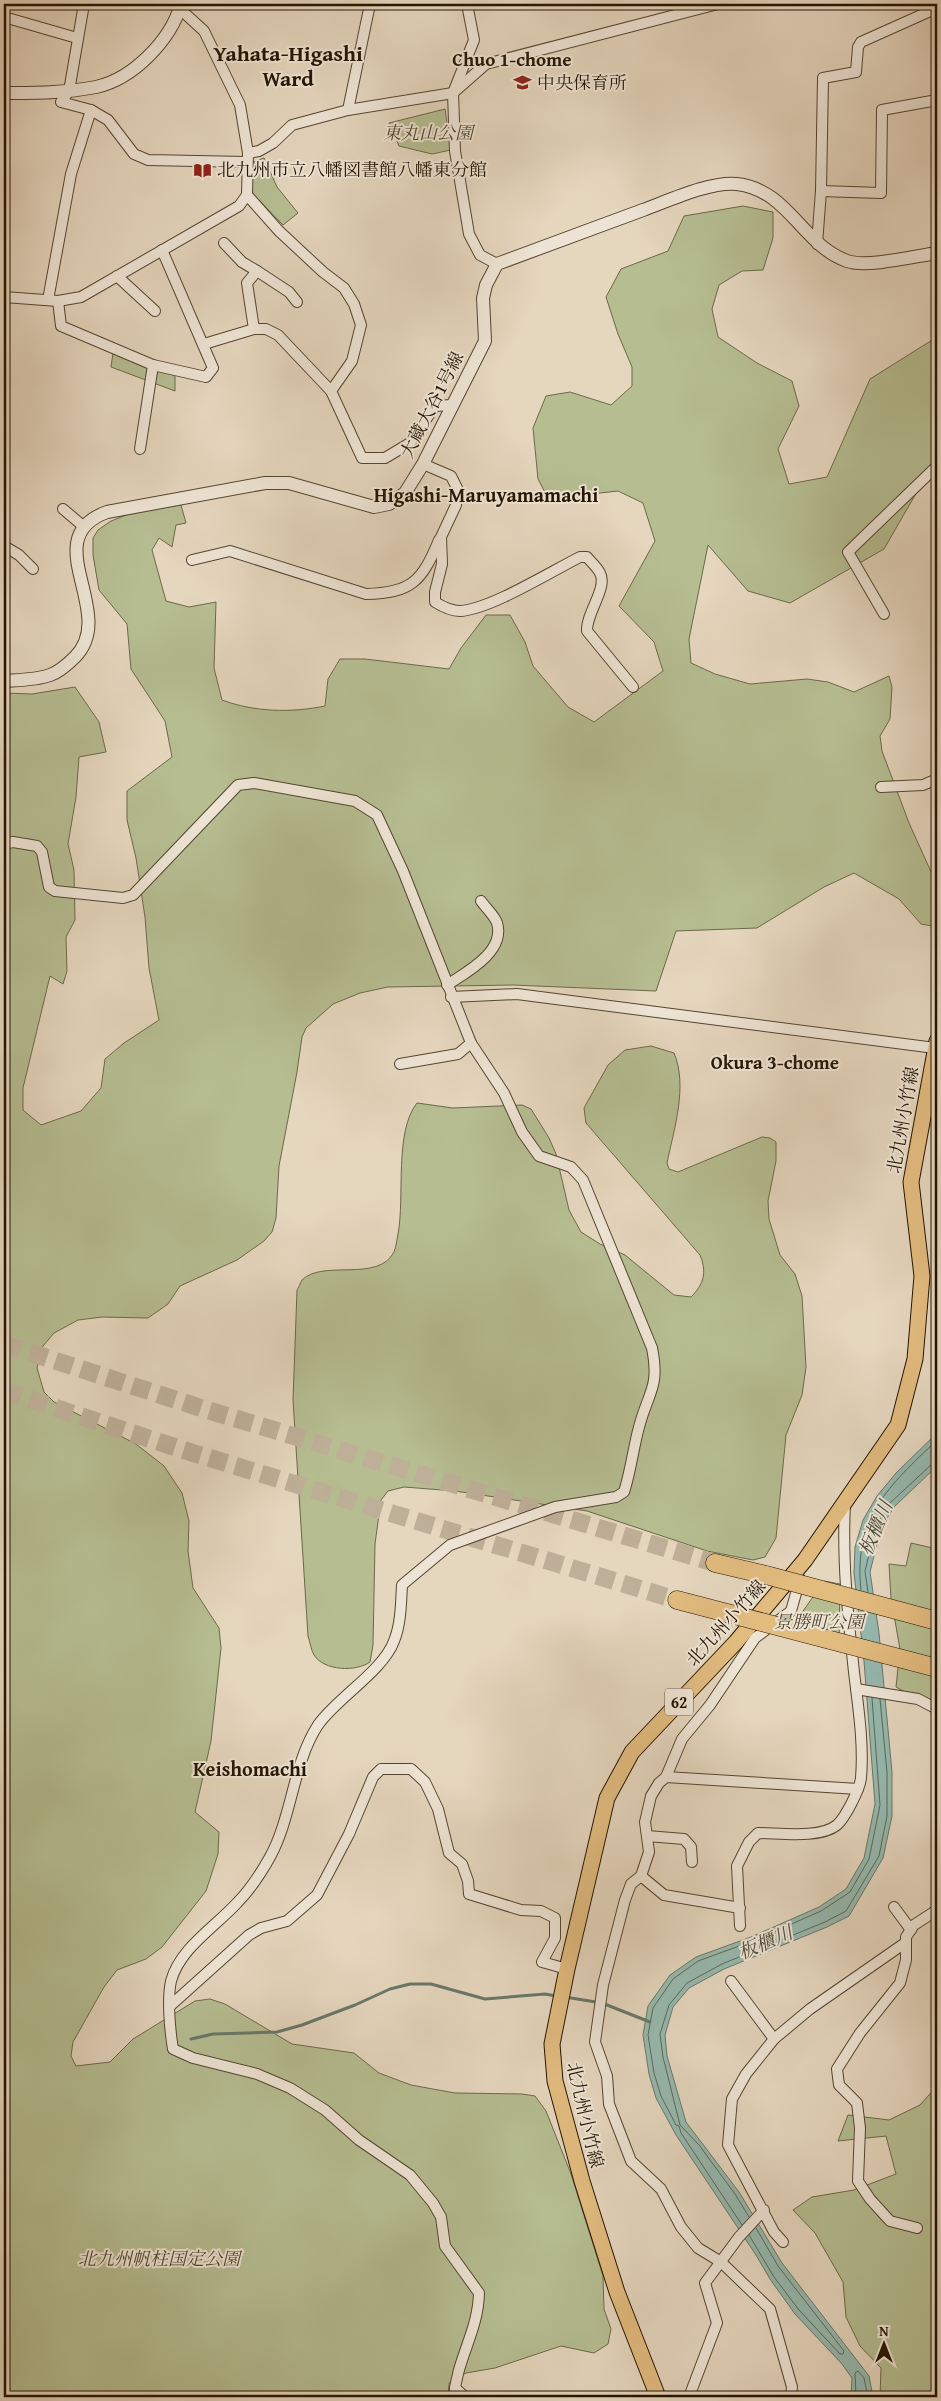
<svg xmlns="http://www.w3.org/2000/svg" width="941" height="2401" font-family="'Gentium Book Plus','Noto Serif JP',serif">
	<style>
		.green { fill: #b5bd91; stroke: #6c6948 }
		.water { fill: #96b9af; stroke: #687769 }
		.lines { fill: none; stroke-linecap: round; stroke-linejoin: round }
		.shore { stroke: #5d6758; stroke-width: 1 }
		.stream { stroke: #687769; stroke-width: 3 }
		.motorway-tunnel { stroke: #beaf98; stroke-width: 18; stroke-dasharray: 18 9; stroke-linecap: butt }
		.minor-casing { stroke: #544530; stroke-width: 12 }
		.tertiary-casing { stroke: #544530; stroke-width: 14 }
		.primary-casing { stroke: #241500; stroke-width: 17 }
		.motorway-casing { stroke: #241500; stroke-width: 19 }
		.minor { stroke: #eee4d5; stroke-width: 10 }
		.tertiary { stroke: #eee4d5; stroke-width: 12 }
		.primary { stroke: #e2bb7f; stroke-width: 15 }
		.motorway { stroke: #e2bb7f; stroke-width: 18 }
		.motorway-bridge-casing { stroke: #241500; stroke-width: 19; stroke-linecap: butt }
		.motorway-bridge { stroke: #e2bb7f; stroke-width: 18 }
		.labels { text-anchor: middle; stroke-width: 4; stroke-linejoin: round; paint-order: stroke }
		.shield { fill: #eee4d5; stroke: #615340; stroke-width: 1 }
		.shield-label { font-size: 16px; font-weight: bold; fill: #241500 }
		.poi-label { font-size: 18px; fill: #241500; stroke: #eee4d5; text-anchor: start }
		.park-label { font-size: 18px; font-style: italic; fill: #50472c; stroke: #eee4d5 }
		.street-label { font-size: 18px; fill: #241500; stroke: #eee4d5 }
		.neighbourhood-label { font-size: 19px; font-weight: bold; fill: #241500; stroke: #eee4d5 }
		.water-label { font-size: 19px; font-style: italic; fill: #4c4e3d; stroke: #eee4d5 }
		.quarter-label { font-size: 20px; font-weight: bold; fill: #241500; stroke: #eee4d5 }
		.district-label { font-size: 22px; font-weight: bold; fill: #241500; stroke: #eee4d5 }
	</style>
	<rect width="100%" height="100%" fill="#e5d6be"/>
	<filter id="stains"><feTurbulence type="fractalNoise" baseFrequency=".004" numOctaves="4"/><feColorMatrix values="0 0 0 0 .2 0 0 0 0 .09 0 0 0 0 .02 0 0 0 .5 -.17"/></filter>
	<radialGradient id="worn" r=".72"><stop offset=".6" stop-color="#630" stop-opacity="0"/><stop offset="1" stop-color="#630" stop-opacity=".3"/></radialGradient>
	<g class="green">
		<path d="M445,109L451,150L432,154L399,146L389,123Z"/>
		<path d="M264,158L277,187L298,213L283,225L253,194L249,164Z"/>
		<path d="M743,206L773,212V238L763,270L742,271L719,285L712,309L718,337L757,363L792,381L799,406L778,449L789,484L827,477L870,379L937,337V457L884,549L790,603L748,591L708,545L689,639L691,663L715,674L750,684L807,679L828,682L854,692L889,676L892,687L890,719L880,736L882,751L909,823L937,885V927L921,924L899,899L854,873L824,887L757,928L676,931L656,991L513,985L388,987L360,993L333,1004L306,1028L302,1037L297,1072L279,1166L276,1218L272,1232L264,1241L237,1260L180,1286L168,1304L148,1318L102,1317L78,1320L54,1333L43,1346L37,1368L44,1392L54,1402L136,1444L164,1466L182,1493L189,1521L188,1551L193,1588L219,1628L221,1648L211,1741L195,1812L219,1832L218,1854L206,1891L162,1947L146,1959L117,1970L104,1987L73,2042L71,2056L76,2066L110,2062L133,2039L195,2001L210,1999L225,2004L292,2044L354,2053L379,2073L411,2085L455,2093L522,2094L535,2096L546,2111L571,2174L603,2276L604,2309L611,2329L608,2344L594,2353L561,2346L495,2368L466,2373L449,2383L448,2397H4V693L32,694L75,687L99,722L106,752L79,757L76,797L68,844L74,870L75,920L66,937L67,971L63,984L50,976L23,1088V1110L41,1125L81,1111L101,1088L105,1059L124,1043L159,1020L149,968L145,917L136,858L127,820V791L172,757L165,721L131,669L127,624L99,590L93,555V538L98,530L111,521L134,512L181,505L186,523L176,525L172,547L159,538L152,550L166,601L189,607L216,602L214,668L222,700C254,712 291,713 325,706L328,679L340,659H365L449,669L461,648L486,615H510L525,642L533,666L568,707L594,722L663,671L654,642L619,606L655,541L643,503L618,491L591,494L561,503L547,496L538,479L533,428L546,396L570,392L611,405L632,386V367L618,334L606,297L621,269L668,251L684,216Z"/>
		<path d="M113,353L175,373V391L111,367Z"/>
		<path d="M651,1046L674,1053C688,1086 674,1129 667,1163L669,1169L678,1172L762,1137L770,1138L776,1142V1161L768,1201L769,1219L780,1255L795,1274L802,1296L806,1367L802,1395L786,1435L776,1538L765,1557L753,1560L707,1551L587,1511L455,1491L404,1487L388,1491L381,1500L375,1544L373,1645L370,1662C356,1672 324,1671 314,1655C311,1650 310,1642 308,1636L293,1400L297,1290C299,1288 300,1283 302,1280C323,1259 378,1283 394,1252C396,1247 397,1239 398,1234C405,1197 394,1132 417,1103L453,1108L522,1105L531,1109L549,1138L556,1154L569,1210L581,1232L600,1244L625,1255L674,1295L691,1297C704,1284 707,1272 700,1255L586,1123L584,1108L608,1065L625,1050Z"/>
		<path d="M911,1543L937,1549V1710L896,1687L900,1649L891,1598L889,1564L906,1566Z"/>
		<path d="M824,1581L840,1584L839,1646L785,1637Z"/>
		<path d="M937,2086V2397H880L881,2368L860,2346L846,2317L843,2282L815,2233L793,2210L812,2197L854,2190L896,2174L886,2136L838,2141L848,2115L889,2120L920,2105Z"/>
	</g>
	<path class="water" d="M937,1433V1466L894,1507L881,1528L870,1572L879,1633L892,1772V1816L883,1858L849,1916L827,1927L724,1969L689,1988L673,2007L665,2035L667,2056L686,2122L739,2192L782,2263L869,2376L873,2397H851L852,2378L842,2364L795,2314L770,2279L756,2255L676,2135L656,2098L649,2074L643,2035L648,2006L670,1975L696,1957L751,1937L819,1907L846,1889L864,1858L875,1804L864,1661L854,1573L855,1547L863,1520L877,1496L896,1473Z"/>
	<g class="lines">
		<g class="shore">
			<path d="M861,1590C853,1517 889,1486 937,1440"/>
			<path d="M868,1592L865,1571L876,1526L890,1503L932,1464L937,1463"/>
			<path d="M749,2217L735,2194L699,2145L680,2125L663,2057L660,2034L669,2005L687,1983L722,1964L825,1922L846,1911L879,1856L887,1816V1772L880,1699"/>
			<path d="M742,2225L681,2133L679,2126L676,2125L661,2096L654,2073L648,2035L653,2008L673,1979L698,1961L753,1941L821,1911L850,1892L869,1859L880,1805L872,1698"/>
			<path d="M749,2235L774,2277L799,2310L840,2354H843L844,2351L778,2266L756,2228"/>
			<path d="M856,2397L855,2373L858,2371L864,2378L868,2397"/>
		</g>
		<g class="stream">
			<path d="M565,1997L602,2003L650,2022"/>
			<path d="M191,2039L213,2034L277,2032L302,2025L355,2005L390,1989L410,1984H431L485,1999L545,1994L556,1996"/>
		</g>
		<g class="motorway-tunnel">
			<path d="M4,1344L204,1409L715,1563"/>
			<path d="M4,1391L193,1453L677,1600"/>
		</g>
		<defs>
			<g id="minor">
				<path d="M467,4L474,40L453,93L455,151L469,234L480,255L497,264"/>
				<path d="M4,17L77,38"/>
				<path d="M91,110L108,120L134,154L148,160L246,162"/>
				<path d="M348,110L370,4"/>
				<path d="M248,153L259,151L273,143L292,125L348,110L453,93L486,64L718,4"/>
				<path d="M821,191L881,193L882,110L937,100"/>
				<path d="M247,195L279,231L323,272L344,288L354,304L361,325L352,361L331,391"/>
				<path d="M224,243L242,262L257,271L247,283L254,329"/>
				<path d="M817,244L821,191L823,78L856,72L858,47L861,42L937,8"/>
				<path d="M257,271L289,292L297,302"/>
				<path d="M117,276L155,311"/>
				<path d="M4,297L58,301L81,297L239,206L247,195L248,153L240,105L204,31L180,9"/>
				<path d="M48,300L71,174L91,110L61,102L69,91L84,4"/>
				<path d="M58,301L61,326L153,365L206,377L213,368L162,250"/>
				<path d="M204,344L254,329H266L278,335L331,391L362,458H385L410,443L435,406L452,405"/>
				<path d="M140,449L153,365"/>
				<path d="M423,464L451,476L457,488L456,505L441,537L442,564L435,592V602C443,607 452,611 460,611C491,609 550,572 580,557H587C591,562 597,567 600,573C608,588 586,613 587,631L633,687"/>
				<path d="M63,509L83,526"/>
				<path d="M4,546L19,555L33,569"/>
				<path d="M192,560L230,551L366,594C412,593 422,581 439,540"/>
				<path d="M884,614L848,552L937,466"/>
				<path d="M881,787L923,785L937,779"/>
				<path d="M4,844L13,842L37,846L42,852L49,887L55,891L123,898L133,895L238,785L254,783L355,801L377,815L403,871L471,1043L504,1093L522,1132L539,1156L571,1167L583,1180L652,1348C660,1388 648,1392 639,1427C633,1449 631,1470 624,1492L616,1497L555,1507L450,1545L402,1585C401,1603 401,1624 394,1641C383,1671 337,1698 318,1725C293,1763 292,1817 270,1857C261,1873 250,1890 237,1903C215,1927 180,1948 171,1981C167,1999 170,2031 173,2049L193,2058L257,2074L290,2088L325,2110L359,2140L410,2175L433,2203L441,2217L445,2246L479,2293C478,2332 457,2358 454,2397"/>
				<path d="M447,985C465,973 506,952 497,923C495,916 485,907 481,901"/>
				<path d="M451,997L517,994L935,1048"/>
				<path d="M400,1064L458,1054L471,1043"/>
				<path d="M856,1689L918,1699L937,1709"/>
				<path d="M666,1777L858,1789"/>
				<path d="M647,1836L684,1839L691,1847L692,1862"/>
				<path d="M641,1876L664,1895L740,1908"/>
				<path d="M894,1907L911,1930"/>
				<path d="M740,1926L737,1866L749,1842L758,1833C779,1833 820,1839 837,1825C845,1818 860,1789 861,1778C864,1743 858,1706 854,1672C848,1616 842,1561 845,1504"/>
				<path d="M731,1981L774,2039"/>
				<path d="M170,2006L249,1935L261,1928L287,1921L317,1895L349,1834L373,1777L381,1769H411L425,1782L438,1809L449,1853L462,1864L468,1881L469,1894L521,1910L541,1911L555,1918V1938L542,1962L567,1969"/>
				<path d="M917,2228L890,2221L870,2199L858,2181L860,2128L857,2103L839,2085L837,2069L860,2033L900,1983L906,1960V1937L914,1925L937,1910"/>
				<path d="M783,2242L774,2232L728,2145L732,2099L746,2074L774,2039L810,2009L905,1943"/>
				<path d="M455,2388L465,2397"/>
				<path d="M689,2397L717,2323L705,2283L739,2237L764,2210"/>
				<path d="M791,2397L792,2387L770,2309L721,2262L698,2248L681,2227L661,2189L631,2161L609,2104L607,2076L595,2042L603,1985L625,1900L631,1884L641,1876L649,1852L645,1822L651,1796L659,1783L666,1777L682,1739L710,1705L755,1638L791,1611L800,1579"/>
			</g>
			<g id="tertiary">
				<path d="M4,93C35,93 65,93 96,87C133,79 171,40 181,4"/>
				<path d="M4,681C18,680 36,680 50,675C59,672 68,664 75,657C119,613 35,538 107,512L265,483H289L374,507L389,504L405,493L423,464L485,341L483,298L486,285L497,264C545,246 594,228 643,210C668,201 711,181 737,184C789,190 802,245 847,261C866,268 916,256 937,253"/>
			</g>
			<path id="primary" d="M658,2397L617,2292L582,2181L555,2081L552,2044L567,1969L607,1798L632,1752L736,1642L805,1560L898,1425L915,1359L922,1276L911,1182L937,1041"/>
			<g id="motorway">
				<path d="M715,1563L766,1575"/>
				<path d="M677,1600L727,1613"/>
			</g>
		</defs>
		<use href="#minor" class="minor-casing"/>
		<use href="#tertiary" class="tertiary-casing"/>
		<use href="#primary" class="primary-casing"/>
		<use href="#motorway" class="motorway-casing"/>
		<use href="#minor" class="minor"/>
		<use href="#tertiary" class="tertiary"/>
		<use href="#primary" class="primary"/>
		<use href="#motorway" class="motorway"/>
		<defs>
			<g id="motorway-bridge">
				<path d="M766,1575L937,1621"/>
				<path d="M727,1613L937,1668"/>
			</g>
		</defs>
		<use href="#motorway-bridge" class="motorway-bridge-casing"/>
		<use href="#motorway-bridge" class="motorway-bridge"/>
	</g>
	<defs>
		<symbol id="school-bare" viewBox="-9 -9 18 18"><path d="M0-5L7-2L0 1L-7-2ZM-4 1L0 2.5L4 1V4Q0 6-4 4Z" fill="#8f2418" stroke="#eee4d5" stroke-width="2.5" paint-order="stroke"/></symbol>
		<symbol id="library-bare" viewBox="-9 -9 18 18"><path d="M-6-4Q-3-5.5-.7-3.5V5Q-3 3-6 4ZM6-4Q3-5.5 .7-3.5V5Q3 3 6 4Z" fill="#8f2418" stroke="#eee4d5" stroke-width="2.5" paint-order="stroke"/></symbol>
	</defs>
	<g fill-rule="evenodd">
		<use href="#school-bare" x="510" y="70" width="25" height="25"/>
		<use href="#library-bare" x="190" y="158" width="25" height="25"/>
	</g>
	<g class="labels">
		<rect class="shield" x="665" y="1688.5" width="28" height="27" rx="4"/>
		<g class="shield-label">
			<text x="679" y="1708">62</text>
		</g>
		<g class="poi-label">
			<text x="537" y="89">中央保育所</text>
			<text x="217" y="176">北九州市立八幡図書館八幡東分館</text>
		</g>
		<g class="park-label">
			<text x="428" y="139">東丸山公園</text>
			<text x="819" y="1628">景勝町公園</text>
			<text x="159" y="2265">北九州帆柱国定公園</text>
		</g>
		<g class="street-label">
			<text transform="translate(432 405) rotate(-63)" y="6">大蔵大谷1号線</text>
			<text transform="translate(903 1120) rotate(-80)" y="6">北九州小竹線</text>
			<text transform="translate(726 1623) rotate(-48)" y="6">北九州小竹線</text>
			<text transform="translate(585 2115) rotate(77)" y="6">北九州小竹線</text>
		</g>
		<g class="neighbourhood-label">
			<text x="512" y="66">Chuo 1-chome</text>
			<text x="775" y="1069">Okura 3-chome</text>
		</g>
		<g class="water-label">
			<text transform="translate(875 1528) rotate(-67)" y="7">板櫃川</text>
			<text transform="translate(765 1942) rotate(-23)" y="7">板櫃川</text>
		</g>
		<g class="quarter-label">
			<text x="486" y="502">Higashi-Maruyamamachi</text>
			<text x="250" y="1776">Keishomachi</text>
		</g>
		<g class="district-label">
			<text x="288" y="61">Yahata-Higashi<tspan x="288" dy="25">Ward</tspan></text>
		</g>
	</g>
	<rect width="941" height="2401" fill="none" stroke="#e5d6be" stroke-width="20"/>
	<rect x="5" y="5" width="931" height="2391" fill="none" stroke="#241500" stroke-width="2.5"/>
	<rect x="10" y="10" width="921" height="2381" fill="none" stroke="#241500"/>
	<g transform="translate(884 2344)" stroke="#eee4d5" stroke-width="4" paint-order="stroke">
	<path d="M0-4L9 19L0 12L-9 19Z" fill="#241500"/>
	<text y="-8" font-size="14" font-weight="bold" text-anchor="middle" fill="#241500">N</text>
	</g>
	<rect width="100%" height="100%" filter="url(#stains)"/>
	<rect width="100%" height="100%" fill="url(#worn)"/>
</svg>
